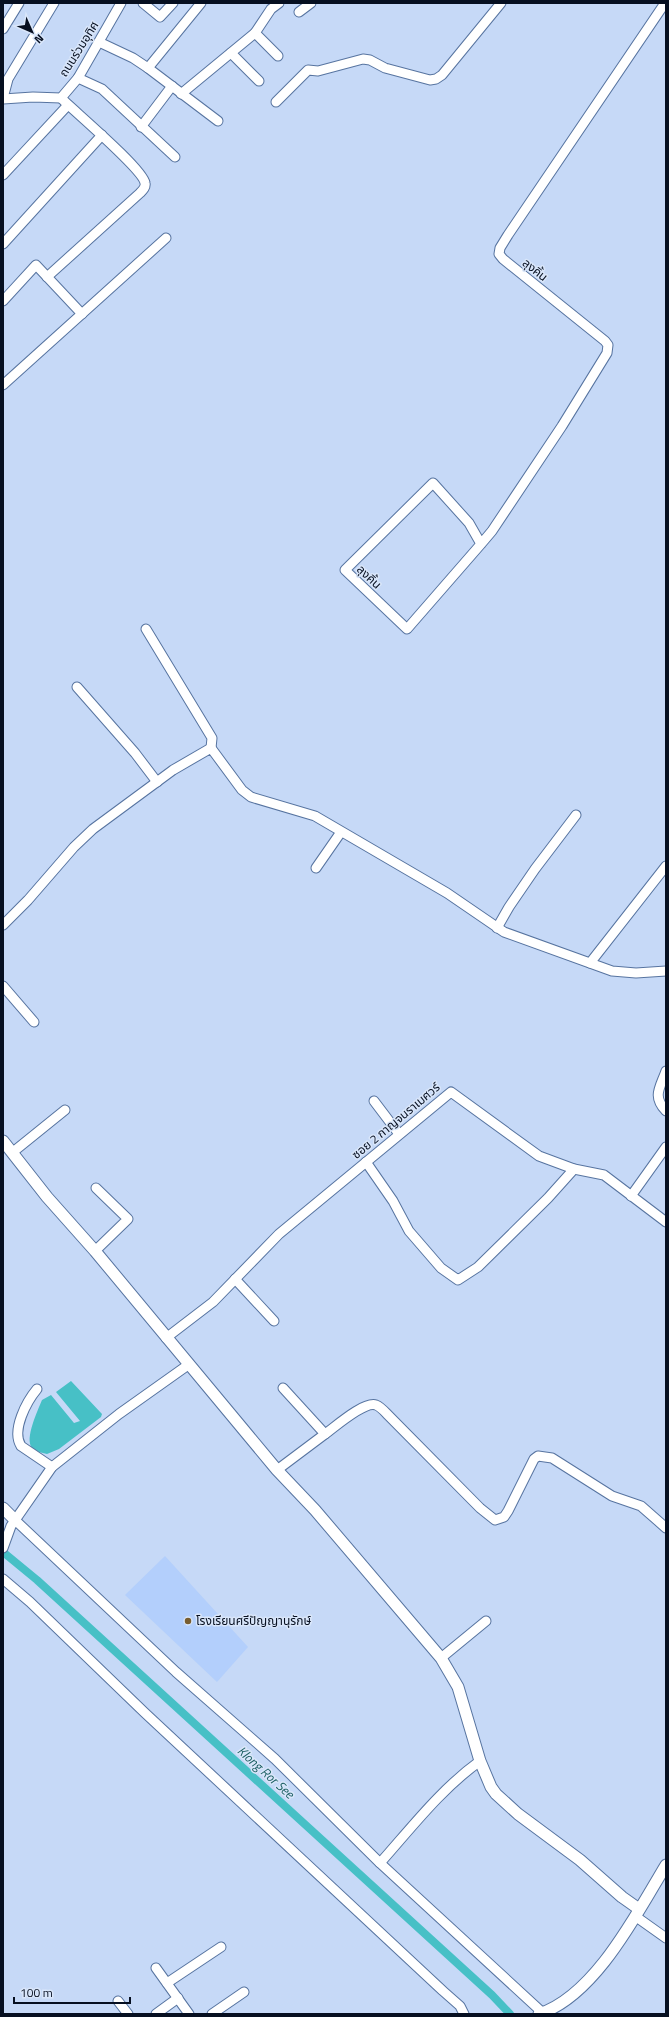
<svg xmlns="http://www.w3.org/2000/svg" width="669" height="2017" font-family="'Titillium Web','Noto Sans Thai',sans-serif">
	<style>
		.built { fill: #b3cffc }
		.water { fill: #47c0c6 }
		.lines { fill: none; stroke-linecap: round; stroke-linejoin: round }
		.canal { stroke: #47c0c6; stroke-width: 8 }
		.minor-casing { stroke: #5774a0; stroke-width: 11 }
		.tertiary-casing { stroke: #5774a0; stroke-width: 13 }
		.minor { stroke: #fff; stroke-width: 9 }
		.tertiary { stroke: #fff; stroke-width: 11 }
		.poi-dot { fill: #785d2f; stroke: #d9e6fa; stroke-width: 1.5 }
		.labels { text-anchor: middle; stroke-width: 3; stroke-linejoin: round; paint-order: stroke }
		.street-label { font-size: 12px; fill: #060f20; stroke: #d9e6fa }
		.poi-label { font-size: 12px; fill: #060f20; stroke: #d9e6fa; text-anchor: start }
		.water-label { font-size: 13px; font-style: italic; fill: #175b5e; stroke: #d9e6fa }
	</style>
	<rect width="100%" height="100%" fill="#c6d9f7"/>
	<path class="built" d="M165,1556L248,1647L217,1682L125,1595Z"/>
	<path class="water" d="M71,1381L102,1414L101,1417L59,1449L47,1454C42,1453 35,1451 32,1448C24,1439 38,1410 42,1400L51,1395L74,1423L80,1421L56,1392Z"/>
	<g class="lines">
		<path class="canal" d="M3,1552L37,1580L492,1995L510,2014"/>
		<defs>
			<g id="minor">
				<path d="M143,3L160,17L173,3"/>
				<path d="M299,12L311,3"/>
				<path d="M3,29L19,3"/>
				<path d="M255,33L278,56"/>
				<path d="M99,42L133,58L148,68L218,121"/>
				<path d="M231,53L259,81"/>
				<path d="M148,68L201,3"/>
				<path d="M78,78L102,89L175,157"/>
				<path d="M181,94L255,33L271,9L279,3"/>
				<path d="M3,98L8,79L54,3"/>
				<path d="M3,99L33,97L61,98L78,78L121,3"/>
				<path d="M276,102L308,70L318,71L363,59L370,60L385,68L430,80L436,79L442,75L501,3"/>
				<path d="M141,127L172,86"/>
				<path d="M3,175L68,105"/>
				<path d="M3,244L102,135"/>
				<path d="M47,277L140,193C143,190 146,187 145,183C143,169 74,111 61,98"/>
				<path d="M3,301L36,265L82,314"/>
				<path d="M3,385L166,238"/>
				<path d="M481,544L469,523L433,483L345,570L407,629L481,544L492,531L562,426L607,353L608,345L605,341L503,259L499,254L500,248L508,235L665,3"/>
				<path d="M146,629L212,738L211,748"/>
				<path d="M77,687L135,753L157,782"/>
				<path d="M316,868L341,832"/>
				<path d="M3,925L28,900L74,847L93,829L173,770L211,748L242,790L251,797L315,816L447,893L504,932L612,971L636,973L666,971"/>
				<path d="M497,928L509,907L535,869L576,815"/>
				<path d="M590,963L666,866"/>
				<path d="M3,986L34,1022"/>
				<path d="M666,1071C660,1088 652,1096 666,1111"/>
				<path d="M374,1101L399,1134"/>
				<path d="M13,1152L65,1110"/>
				<path d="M366,1162L393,1201L409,1231L441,1268L458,1280L478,1267L548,1198L574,1169"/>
				<path d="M631,1196L666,1147"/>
				<path d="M95,1251L128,1219L96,1188"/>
				<path d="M235,1279L274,1321"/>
				<path d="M166,1338L213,1302L279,1234L451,1092L539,1156L574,1169L604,1175L666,1222"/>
				<path d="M37,1389C27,1401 11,1430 21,1446L52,1467"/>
				<path d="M325,1434C335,1427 364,1401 376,1405C381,1407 385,1412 388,1415L480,1508L495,1520L504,1517L508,1511L534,1459L538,1456L552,1458L612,1496L641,1506L666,1528"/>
				<path d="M277,1470L325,1434L283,1388"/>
				<path d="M15,1520L176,1672L275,1759L380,1863L544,2014"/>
				<path d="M3,1548L11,1526L52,1467L119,1414L188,1365"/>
				<path d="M3,1579L30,1602L145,1713L443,1991L460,2006L464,2014"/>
				<path d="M441,1658L486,1621"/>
				<path d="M380,1863C412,1827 441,1789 480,1761"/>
				<path d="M635,1916L666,1938"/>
				<path d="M156,1968L189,2014"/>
				<path d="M167,1983L221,1947"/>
				<path d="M118,2001L128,2014"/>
				<path d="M156,2014L178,1998"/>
				<path d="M212,2014L244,1992"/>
			</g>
			<g id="tertiary">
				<path d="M3,1141L47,1197L95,1251L277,1470L315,1510L441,1658L458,1687L480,1761L491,1787L496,1794L518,1814L580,1860L622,1897L639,1909"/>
				<path d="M3,1508L15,1520"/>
				<path d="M539,2014C595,1996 637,1913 666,1865"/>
			</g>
		</defs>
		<use href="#minor" class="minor-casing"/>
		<use href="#tertiary" class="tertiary-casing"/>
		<use href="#minor" class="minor"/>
		<use href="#tertiary" class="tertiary"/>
	</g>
	<circle class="poi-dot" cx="188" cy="1621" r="4"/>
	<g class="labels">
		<g class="street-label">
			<text transform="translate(79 49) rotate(-58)" y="4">ถนนร่วมอุทิศ</text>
			<text transform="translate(535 270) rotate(38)" y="4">ลุงคิ้น</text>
			<text transform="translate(369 577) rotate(43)" y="4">ลุงคิ้น</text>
			<text transform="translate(396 1121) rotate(-40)" y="4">ซอย 2 กาญจนราเมศวร์</text>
		</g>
		<g class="poi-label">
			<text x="196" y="1625">โรงเรียนศรีปัญญานุรักษ์</text>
		</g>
		<g class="water-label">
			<text transform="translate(266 1772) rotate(42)" y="5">Klong Ror See</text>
		</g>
	</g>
	<rect width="669" height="2017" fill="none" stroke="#060f20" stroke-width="8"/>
	<g transform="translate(32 32) rotate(135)" stroke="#d9e6fa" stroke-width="3" paint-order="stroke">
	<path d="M0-3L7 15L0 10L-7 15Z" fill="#060f20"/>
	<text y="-6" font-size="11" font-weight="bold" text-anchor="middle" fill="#060f20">N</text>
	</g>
	<path d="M14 1997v6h116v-6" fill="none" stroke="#060f20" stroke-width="2"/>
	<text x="20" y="1997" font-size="12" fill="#060f20" stroke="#d9e6fa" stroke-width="3" paint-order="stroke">100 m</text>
</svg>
